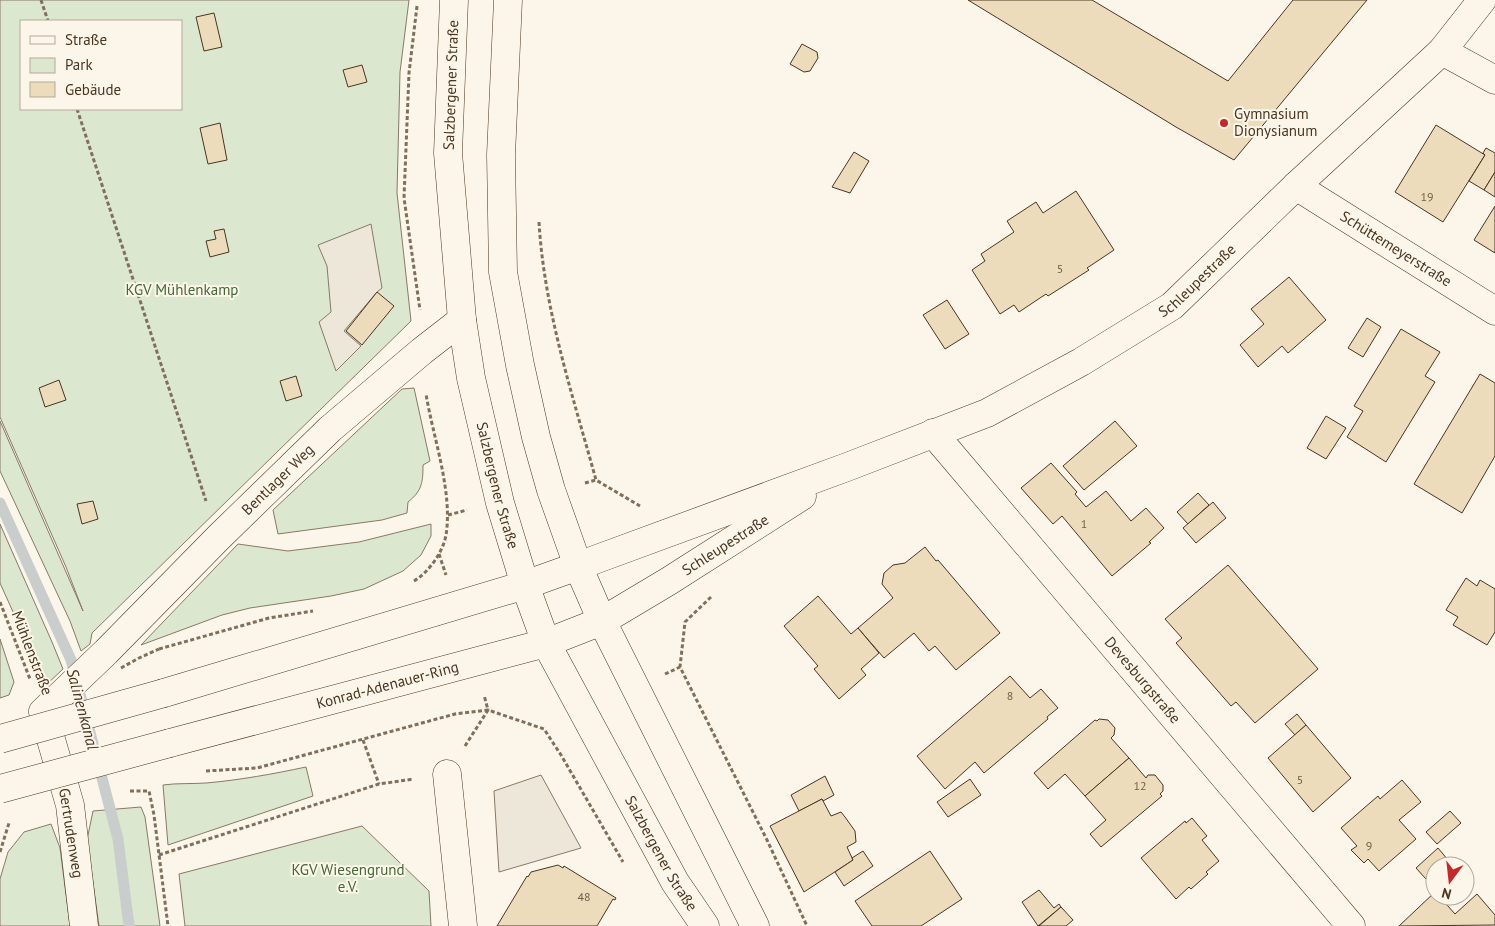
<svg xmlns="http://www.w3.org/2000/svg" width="1495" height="926" font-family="'PT Sans',sans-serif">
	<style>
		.green { fill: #dce7d0; stroke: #887966; fill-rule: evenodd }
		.parking { fill: #ede7d9; stroke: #887966 }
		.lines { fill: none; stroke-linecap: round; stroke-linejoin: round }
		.stream { stroke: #c9cecd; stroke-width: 11 }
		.building { fill: #ecdcbc; stroke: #4a3520 }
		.minor-casing { stroke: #4a3520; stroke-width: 29 }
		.major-casing { stroke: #4a3520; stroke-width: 29 }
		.path { stroke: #7f6f5c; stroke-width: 3; stroke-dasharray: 4 2.5; stroke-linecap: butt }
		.minor { stroke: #fbf6e9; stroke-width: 28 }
		.major { stroke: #fbf6e9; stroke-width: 28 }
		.major-bridge-casing { stroke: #4a3520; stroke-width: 29; stroke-linecap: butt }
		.path-bridge { stroke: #7f6f5c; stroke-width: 3; stroke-dasharray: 4 2.5; stroke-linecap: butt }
		.major-bridge { stroke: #fbf6e9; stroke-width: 28 }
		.poi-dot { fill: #c62828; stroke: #fbf6e9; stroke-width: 2 }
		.labels { text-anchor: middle; stroke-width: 4; stroke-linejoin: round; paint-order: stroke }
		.number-label { font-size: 12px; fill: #725f47 }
		.street-label { font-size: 15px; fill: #4a3520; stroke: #fbf6e9 }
		.poi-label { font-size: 15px; fill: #4a3520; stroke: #fbf6e9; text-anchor: start }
		.park-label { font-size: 15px; fill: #436837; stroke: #fbf6e9 }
		.water-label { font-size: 16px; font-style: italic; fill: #4a3520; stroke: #fbf6e9 }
	</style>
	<rect width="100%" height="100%" fill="#fbf6e9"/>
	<g class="green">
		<path d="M0,0H409L400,72L397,193L411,321L92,633L90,644L81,651L70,621L0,471V421L83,611L66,567L0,417ZM21,21H181V109H21Z"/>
		<path d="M414,388L430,461L423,465C423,482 422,491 408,502L407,513L382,520L278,534L273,510L402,389Z"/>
		<path d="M0,524L52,642L63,669L46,685L0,583Z"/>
		<path d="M431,524V536L421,555L403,571L364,589L331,596L250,608L222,615L141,645L238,544L288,551L359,542Z"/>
		<path d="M0,639L14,682L9,695L0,698Z"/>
		<path d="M306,767L313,796L168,845L163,785C177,783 191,784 206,783C240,780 273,774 306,767Z"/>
		<path d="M141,807L145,817L160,926H99L87,840L93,811Z"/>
		<path d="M51,824L60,848L70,926H0V879L8,852L24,832Z"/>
		<path d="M362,826L429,891L431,926H185L179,874Z"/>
	</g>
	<g class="parking">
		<path d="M371,224L382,288L377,292L344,331L361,346L336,371L319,322L331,312L327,266L318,245Z"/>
		<path d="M541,775L581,848L499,872L494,791Z"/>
	</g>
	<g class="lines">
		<path class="stream" d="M0,503L71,660L118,839L129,926"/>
	</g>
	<g class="building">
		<path d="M968,0H1092L1228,81L1293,0H1367L1234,160L1176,127Z"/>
		<path d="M214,13L222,47L204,51L196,17Z"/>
		<path d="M802,44L817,52L818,58L810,71L804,72L790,64Z"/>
		<path d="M362,65L367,82L348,87L343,70Z"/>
		<path d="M220,123L227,160L208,164L200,128Z"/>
		<path d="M1436,125L1485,155L1443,222L1395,192Z"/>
		<path d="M1486,148L1495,153V172L1484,190L1469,181L1485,155L1483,153Z"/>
		<path d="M854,152L869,161L850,193L832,187Z"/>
		<path d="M1495,172V197L1484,190Z"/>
		<path d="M1076,191L1114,250L1087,268L1089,270L1048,296L1046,294L1019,312L1014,305L1000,314L972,270L985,261L981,254L1014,232L1007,221L1036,202L1043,213Z"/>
		<path d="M1495,206V253L1474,240Z"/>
		<path d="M224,229L229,252L210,257L206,241L216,239L214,231Z"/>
		<path d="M1289,277L1326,320L1288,353L1282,346L1258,367L1240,345L1264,324L1251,309Z"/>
		<path d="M377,292L394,306L362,345L346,331Z"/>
		<path d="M947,300L969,334L945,349L923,315Z"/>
		<path d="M1367,318L1381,327L1363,357L1348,348Z"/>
		<path d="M1401,329L1440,352L1425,376L1435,382L1386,462L1347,437L1363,411L1354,406Z"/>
		<path d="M1480,374L1495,383V456L1462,513L1414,484Z"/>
		<path d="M296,376L302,396L286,401L280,381Z"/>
		<path d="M59,380L66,400L45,407L39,388Z"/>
		<path d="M1326,416L1346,428L1326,459L1307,448Z"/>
		<path d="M1115,421L1137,446L1084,490L1063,466Z"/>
		<path d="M1051,463L1077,492L1075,494L1086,507L1106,491L1131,521L1146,508L1164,528L1149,542L1151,543L1112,576L1062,516L1053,524L1021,488Z"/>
		<path d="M1198,493L1209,505L1188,524L1177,512Z"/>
		<path d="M93,501L98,519L82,524L77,504Z"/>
		<path d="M1213,502L1226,518L1196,543L1183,528Z"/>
		<path d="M925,547L936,561L938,560L1000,633L956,670L935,646L929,651L914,633L884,658L858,628L893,598L882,584L884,573L893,565L905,563Z"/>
		<path d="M1228,565L1318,669L1255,723L1236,702L1231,706L1176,643L1182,638L1165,619Z"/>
		<path d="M1466,578L1477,586L1480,580L1495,589V632L1487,645L1453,625L1458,617L1446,610Z"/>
		<path d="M818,596L851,634L858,628L879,653L861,669L866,675L839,699L814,669L818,666L784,626Z"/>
		<path d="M1010,676L1030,698L1041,689L1058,708L1047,717L1048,719L984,773L975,762L945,789L917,756Z"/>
		<path d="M1297,714L1306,725L1295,735L1285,724Z"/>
		<path d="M1099,719L1108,720L1115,728L1114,735L1111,738L1129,758L1085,796L1065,774L1048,789L1034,773L1095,720L1097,721Z"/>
		<path d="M1306,725L1351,778L1313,812L1268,758Z"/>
		<path d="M1129,758L1146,778L1148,775H1155L1163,785V791L1160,794L1162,796L1101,847L1090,834L1106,820L1085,796Z"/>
		<path d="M825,776L834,795L823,801L822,799L799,811L791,795Z"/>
		<path d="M970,779L981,795L948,817L937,802Z"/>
		<path d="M1402,780L1421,802L1399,820L1416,839L1379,871L1368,859L1364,863L1351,850L1357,846L1341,828L1378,796L1380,799Z"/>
		<path d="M822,799L831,816L841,812L845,817L855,831L856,842L847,847L853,860L804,892L770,826Z"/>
		<path d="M1450,811L1461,823L1437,844L1426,832Z"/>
		<path d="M1192,818L1207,836L1202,840L1219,861L1206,872L1208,874L1191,889L1189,887L1176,899L1141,858L1185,821L1186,823Z"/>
		<path d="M1438,848L1448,860L1441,866H1435V871L1426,879L1416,868Z"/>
		<path d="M863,851L873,866L844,886L835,872L853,860L852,858Z"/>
		<path d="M930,851L962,899L921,926H872L855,901Z"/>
		<path d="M558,865L563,868L564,866L616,898L615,900L613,899L597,926H497L527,876L528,877L531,872Z"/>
		<path d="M1039,890L1054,908L1059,904L1061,907L1038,926L1022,902Z"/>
		<path d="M1435,892V896H1439L1455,914L1477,894L1495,915V925L1399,926Z"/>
		<path d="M1061,907L1073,920L1066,926H1039Z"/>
	</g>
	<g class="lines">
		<defs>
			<g id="minor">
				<path d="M1442,51L1495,80"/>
				<path id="s1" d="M1296,186L1495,311"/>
				<path id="s2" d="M933,433L1351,926"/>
				<path id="s3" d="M578,566L847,467L987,413L1081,362L1172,306L1296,186L1442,51L1482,0"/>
				<path id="s4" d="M602,621L669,581L802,496"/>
				<path d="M447,774L463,926"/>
				<path id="s5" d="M84,926L70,805L43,712L106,652L219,537L330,429L422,351L462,320"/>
			</g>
			<g id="major">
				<path id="s6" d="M454,0L448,153L462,320L471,378L500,503L525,585L546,643L675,882L705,926"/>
				<path d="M508,0L501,155L503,272L520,365L536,437L551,490L578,566L602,621L755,926"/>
				<path d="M164,693L525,585L578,566"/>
				<path id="s7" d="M170,743L546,643L602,621"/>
			</g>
		</defs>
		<use href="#minor" class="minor-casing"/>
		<use href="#major" class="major-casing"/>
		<g class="path">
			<path d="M41,0L48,21"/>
			<path d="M417,6L409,73L404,198L420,310"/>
			<path d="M77,109L206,501"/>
			<path d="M539,222C544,310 573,396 596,480L640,506"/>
			<path d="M585,483L596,480"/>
			<path d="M448,515L467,510"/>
			<path d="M439,554L446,575"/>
			<path d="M414,581C429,572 443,552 446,535C453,492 433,437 426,394"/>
			<path d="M711,597L685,622L680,667L767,840L807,926"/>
			<path d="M0,602L30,679"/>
			<path d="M159,649L269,618L313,611"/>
			<path d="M665,674L680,667"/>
			<path d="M363,740L379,784"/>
			<path d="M465,746L488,710L484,695"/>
			<path d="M206,771L257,768L455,714L488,710L544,729L561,755L623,862"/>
			<path d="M130,791H149L154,815L168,926"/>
			<path d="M0,852L9,823"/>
			<path d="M159,855L379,784L414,779"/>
		</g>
		<use href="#minor" class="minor"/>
		<use href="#major" class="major"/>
		<defs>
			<g id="major-bridge">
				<path d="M0,739L164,693"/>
				<path d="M0,789L170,743"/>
			</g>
		</defs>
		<use href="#major-bridge" class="major-bridge-casing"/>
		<path class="path-bridge" d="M121,668L139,658L159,649"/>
		<use href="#major-bridge" class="major-bridge"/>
	</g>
	<circle class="poi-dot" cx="1224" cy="123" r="5"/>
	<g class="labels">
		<g class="number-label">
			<text x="1427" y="201">19</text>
			<text x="1060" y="273">5</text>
			<text x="1084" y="528">1</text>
			<text x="1010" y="700">8</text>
			<text x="1300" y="784">5</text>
			<text x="1140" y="790">12</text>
			<text x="1369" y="850">9</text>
			<text x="584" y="901">48</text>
		</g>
		<g class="street-label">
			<text transform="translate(451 85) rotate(-88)" y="5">Salzbergener Straße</text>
			<text dy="5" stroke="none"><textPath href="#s1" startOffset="118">Schüttemeyerstraße</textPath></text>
			<text dy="5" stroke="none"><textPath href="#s3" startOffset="686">Schleupestraße</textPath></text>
			<text dy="5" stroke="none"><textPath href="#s5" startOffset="549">Bentlager Weg</textPath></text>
			<text dy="5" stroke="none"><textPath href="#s6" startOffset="490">Salzbergener Straße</textPath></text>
			<text dy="5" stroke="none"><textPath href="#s4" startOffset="145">Schleupestraße</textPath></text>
			<text transform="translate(32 653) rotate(69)" y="5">Mühlenstraße</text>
			<text dy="5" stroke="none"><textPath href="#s2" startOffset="324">Devesburgstraße</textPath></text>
			<text dy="5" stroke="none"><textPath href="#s7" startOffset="225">Konrad-Adenauer-Ring</textPath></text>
			<text transform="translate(71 833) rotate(81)" y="5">Gertrudenweg</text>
			<text dy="5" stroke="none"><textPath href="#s6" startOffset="895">Salzbergener Straße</textPath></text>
		</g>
		<g class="poi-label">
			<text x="1234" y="119">Gymnasium<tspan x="1234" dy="17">Dionysianum</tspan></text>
		</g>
		<g class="park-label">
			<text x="182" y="295">KGV Mühlenkamp</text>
			<text x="348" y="875">KGV Wiesengrund<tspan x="348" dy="17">e.V.</tspan></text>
		</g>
		<g class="water-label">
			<text transform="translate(83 709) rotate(75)" y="6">Salinenkanal</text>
		</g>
	</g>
	<rect x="20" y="20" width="162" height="90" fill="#fbf6e9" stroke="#b4a999"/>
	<rect x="30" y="36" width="25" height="8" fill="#fbf6e9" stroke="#b4a999"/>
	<text x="65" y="45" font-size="15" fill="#4a3520">Straße</text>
	<rect x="30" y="58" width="25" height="15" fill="#dce7d0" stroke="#b4a999"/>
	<text x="65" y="70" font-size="15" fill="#4a3520">Park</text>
	<rect x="30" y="82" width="25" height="15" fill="#ecdcbc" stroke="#b4a999"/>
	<text x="65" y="95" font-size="15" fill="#4a3520">Gebäude</text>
	<g transform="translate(1450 881) rotate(195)"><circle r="24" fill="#fbf6e9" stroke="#b4a999"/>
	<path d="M0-4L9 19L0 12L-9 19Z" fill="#c62828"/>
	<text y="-8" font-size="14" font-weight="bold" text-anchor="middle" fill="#4a3520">N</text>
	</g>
</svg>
